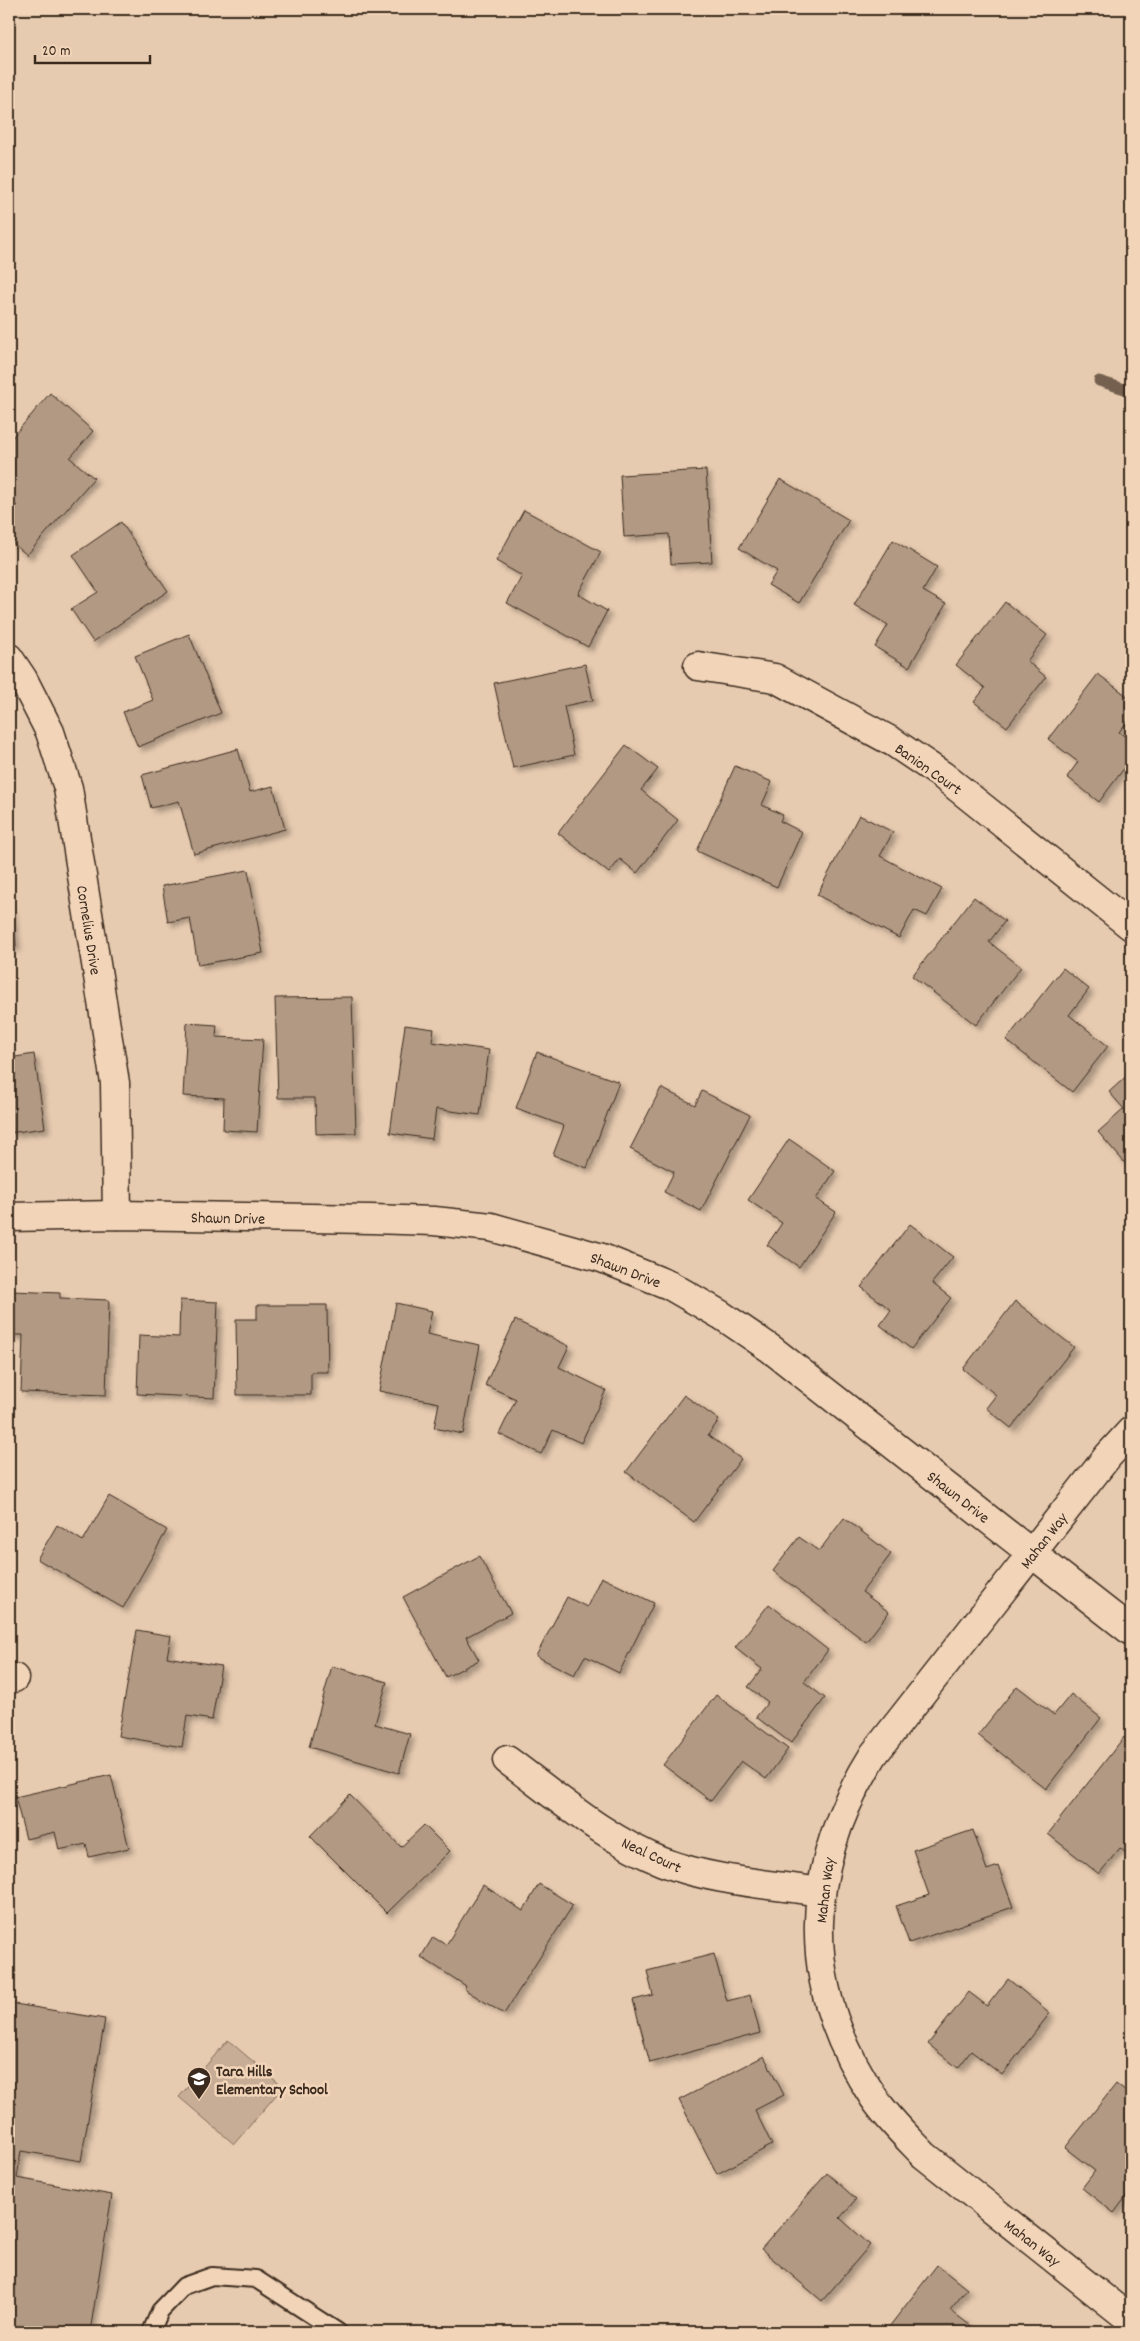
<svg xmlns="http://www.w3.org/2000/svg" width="1140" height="2341" font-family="Dekko,sans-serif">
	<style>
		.green { fill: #c7ad95; stroke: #816c5a }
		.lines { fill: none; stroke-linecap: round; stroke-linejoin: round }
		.stream { stroke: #75614f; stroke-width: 11 }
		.building { fill: #b19983; stroke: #3b2a1e; filter: url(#shadow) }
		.service-casing { stroke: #3b2a1e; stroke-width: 20 }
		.minor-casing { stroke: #3b2a1e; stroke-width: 31 }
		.tertiary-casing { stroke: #3b2a1e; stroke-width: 31 }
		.service { stroke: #f2d5b9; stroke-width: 16 }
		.minor { stroke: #f2d5b9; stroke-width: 28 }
		.tertiary { stroke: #f2d5b9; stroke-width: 28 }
		.labels { text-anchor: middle; stroke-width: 5; stroke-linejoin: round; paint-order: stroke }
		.street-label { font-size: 16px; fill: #3b2a1e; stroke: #f2d5b9 }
		.poi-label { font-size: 16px; font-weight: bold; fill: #3b2a1e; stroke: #f2d5b9; text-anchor: start }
	</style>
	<defs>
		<filter id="shadow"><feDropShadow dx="4.5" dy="4.5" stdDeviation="2.5" flood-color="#0004"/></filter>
	</defs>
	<rect width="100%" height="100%" fill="#e7cbb0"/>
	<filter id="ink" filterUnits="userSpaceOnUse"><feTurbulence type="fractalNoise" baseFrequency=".02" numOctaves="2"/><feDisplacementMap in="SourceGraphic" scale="10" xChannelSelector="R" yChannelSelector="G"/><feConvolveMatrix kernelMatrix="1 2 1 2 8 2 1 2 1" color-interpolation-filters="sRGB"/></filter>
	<g filter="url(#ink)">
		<path class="green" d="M228,2040L283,2087L234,2144L179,2097Z"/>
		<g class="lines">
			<path class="stream" d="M1099,381L1131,391"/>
		</g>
		<g class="building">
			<path d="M50,393L93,431L70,458L94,478L27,555L9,540V515L17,506L9,499V441Z"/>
			<path d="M706,470L712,562L671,564L669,534L624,537L620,475Z"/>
			<path d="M780,479L849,520L799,603L768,585L777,571L739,548Z"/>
			<path d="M524,510L601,552L578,594L607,611L588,647L507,603L522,576L496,561Z"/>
			<path d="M121,522L168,591L93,642L71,609L98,592L73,555Z"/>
			<path d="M893,540L937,567L923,591L946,604L909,667L875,647L888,625L854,605Z"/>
			<path d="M1005,602L1047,635L1027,661L1046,677L1007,727L974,702L985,688L956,665Z"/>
			<path d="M189,634L221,713L138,747L123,712L153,700L135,656Z"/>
			<path d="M585,664L593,700L564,706L574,755L513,768L494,683Z"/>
			<path d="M1098,674L1131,699V717L1119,732L1131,741V759L1099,802L1067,777L1078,762L1048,739Z"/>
			<path d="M626,745L658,769L641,790L678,820L637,873L620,859L609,873L558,833Z"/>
			<path d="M238,749L250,792L273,786L285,829L194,854L179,801L151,808L142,775Z"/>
			<path d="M735,766L772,782L762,805L783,815L780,821L802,832L777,887L697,851Z"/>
			<path d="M859,815L893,832L880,856L942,889L927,916L914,910L899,938L817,895Z"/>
			<path d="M248,870L263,953L198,965L190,918L168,922L162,886Z"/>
			<path d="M974,897L1005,921L989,942L1021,967L976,1025L912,976Z"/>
			<path d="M9,907H11L16,946L9,947Z"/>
			<path d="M1063,968L1089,989L1069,1015L1108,1046L1072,1092L1006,1040Z"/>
			<path d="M352,997L356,1133L316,1134L315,1098H278L275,998Z"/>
			<path d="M187,1023L217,1025L216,1037L263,1039L257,1132L223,1130L224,1098L183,1096Z"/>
			<path d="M405,1025L434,1029L432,1042L489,1050L480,1115L436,1109L432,1139L390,1133Z"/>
			<path d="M537,1052L619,1082L587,1168L553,1155L564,1126L516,1108Z"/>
			<path d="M34,1054L45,1128L9,1133V1058Z"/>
			<path d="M1131,1072V1170L1098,1132L1124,1109L1109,1092Z"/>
			<path d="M661,1088L695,1105L702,1091L750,1115L701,1211L664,1192L674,1172L630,1149Z"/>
			<path d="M789,1139L835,1171L816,1199L836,1212L799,1267L767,1245L782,1223L748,1200Z"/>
			<path d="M910,1224L953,1257L932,1283L951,1298L911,1349L880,1325L891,1310L861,1287Z"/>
			<path d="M12,1291L60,1293V1298L109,1300L106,1395L21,1392L23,1335H10Z"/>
			<path d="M180,1300L218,1302L214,1398L137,1394L139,1335L179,1337Z"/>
			<path d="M1015,1301L1074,1347L1011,1428L986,1408L996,1395L963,1369Z"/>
			<path d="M396,1303L432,1311L427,1334L480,1345L463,1434L434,1428L439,1403L379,1391Z"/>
			<path d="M257,1305H327L328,1372H311V1395H237L236,1319H257Z"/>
			<path d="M515,1320L569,1346L559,1367L606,1390L581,1443L553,1430L541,1454L499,1434L516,1399L485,1385Z"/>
			<path d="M684,1395L719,1420L708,1435L741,1459L694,1522L626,1472Z"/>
			<path d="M109,1496L167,1530L123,1608L37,1559L57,1525L83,1541Z"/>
			<path d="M844,1518L891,1554L862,1592L889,1612L866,1642L773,1571L799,1537L819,1551Z"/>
			<path d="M479,1556L511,1613L466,1637L479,1660L446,1677L403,1597Z"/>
			<path d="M601,1577L654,1603L619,1673L585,1656L574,1675L536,1656L567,1597L587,1607Z"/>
			<path d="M769,1604L828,1650L804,1682L825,1698L791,1743L756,1717L768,1702L748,1687L762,1669L735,1648Z"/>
			<path d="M137,1630L171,1636L167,1657L221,1666L212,1720L187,1716L182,1747L118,1736Z"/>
			<path d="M332,1666L387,1682L375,1724L410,1734L399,1773L309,1747Z"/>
			<path d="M1017,1686L1054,1715L1071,1694L1101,1718L1046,1789L978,1735Z"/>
			<path d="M716,1695L788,1749L766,1779L741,1761L711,1801L663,1765Z"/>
			<path d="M1124,1737L1131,1742V1857L1120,1848L1099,1874L1048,1834Z"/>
			<path d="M111,1775L129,1848L89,1857L86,1844L59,1850L55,1832L26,1839L15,1797Z"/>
			<path d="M350,1795L401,1847L424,1825L450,1851L387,1913L310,1836Z"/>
			<path d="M973,1830L987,1870L998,1866L1013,1907L909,1943L896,1906L929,1895L913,1850Z"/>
			<path d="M539,1884L573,1905L504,2014L464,1989L466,1986L421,1957L433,1937L446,1945L483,1885L523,1911Z"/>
			<path d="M714,1954L727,2001L750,1995L760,2033L650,2063L633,2000L653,1995L647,1971Z"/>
			<path d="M1008,1979L1050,2013L1002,2075L971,2051L958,2068L928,2044L969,1992L987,2006Z"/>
			<path d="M9,2003L105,2019L81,2161L21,2151L17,2178L112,2195L90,2332L9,2330Z"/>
			<path d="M764,2056L784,2095L755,2110L772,2145L717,2174L679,2100Z"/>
			<path d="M1116,2084L1131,2096V2190L1114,2213L1082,2188L1095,2171L1065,2148Z"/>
			<path d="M827,2173L856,2199L840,2218L870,2245L822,2301L761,2249Z"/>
			<path d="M937,2265L967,2289L950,2310L979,2332H885Z"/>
		</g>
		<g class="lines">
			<defs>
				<path id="service" d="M151,2332L160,2311L184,2286L212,2276L256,2279L338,2332"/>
				<g id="minor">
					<path d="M9,658L23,679L50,732L68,788L115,1083L117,1215"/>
					<path d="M698,666L775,678L893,742L942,775L1131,926"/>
					<path d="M1131,1431L1108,1456L874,1754C803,1867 798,1985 874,2098C888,2119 907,2137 924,2155L1131,2320"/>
					<path d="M9,1679L14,1678"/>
					<path d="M507,1760C556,1796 606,1840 663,1862C713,1881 768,1884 820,1892"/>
				</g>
				<path id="tertiary" d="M9,1217L117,1215L371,1219L434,1221L491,1227L602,1258L669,1285L721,1315L771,1349L1131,1631"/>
			</defs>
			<use href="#service" class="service-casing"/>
			<use href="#minor" class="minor-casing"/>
			<use href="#tertiary" class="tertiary-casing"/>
			<use href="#service" class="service"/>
			<use href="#minor" class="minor"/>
			<use href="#tertiary" class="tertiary"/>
		</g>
	</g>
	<defs>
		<symbol id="school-pin" viewBox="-11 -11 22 30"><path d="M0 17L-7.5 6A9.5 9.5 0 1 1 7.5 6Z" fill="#3b2a1e" stroke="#f2d5b9"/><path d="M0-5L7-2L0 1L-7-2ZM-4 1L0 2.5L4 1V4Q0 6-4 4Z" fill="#fff"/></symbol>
	</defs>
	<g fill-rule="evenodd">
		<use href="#school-pin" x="185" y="2065" width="28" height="38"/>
	</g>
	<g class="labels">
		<g class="street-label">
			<text transform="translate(929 768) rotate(35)" y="6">Banion Court</text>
			<text transform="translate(90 930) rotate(81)" y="6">Cornelius Drive</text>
			<text transform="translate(228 1217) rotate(1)" y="6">Shawn Drive</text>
			<text transform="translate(626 1269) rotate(21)" y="6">Shawn Drive</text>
			<text transform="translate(959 1496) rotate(38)" y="6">Shawn Drive</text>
			<text transform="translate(1043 1540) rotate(-52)" y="6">Mahan Way</text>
			<text transform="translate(652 1854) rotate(25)" y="6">Neal Court</text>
			<text transform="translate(824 1890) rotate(-83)" y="6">Mahan Way</text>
			<text transform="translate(1033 2242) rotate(38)" y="6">Mahan Way</text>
		</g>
		<g class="poi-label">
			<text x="216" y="2076">Tara Hills<tspan x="216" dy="18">Elementary School</tspan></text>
		</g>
	</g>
	<rect width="1140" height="2341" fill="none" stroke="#f2d5b9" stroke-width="30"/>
	<rect x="15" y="15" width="1110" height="2311" fill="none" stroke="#3b2a1e" stroke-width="2" filter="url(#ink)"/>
	<path d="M35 55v8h115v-8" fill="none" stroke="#3b2a1e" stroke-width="2.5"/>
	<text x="42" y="55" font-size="15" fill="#3b2a1e" stroke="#f2d5b9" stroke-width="4" paint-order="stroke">20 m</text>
</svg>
